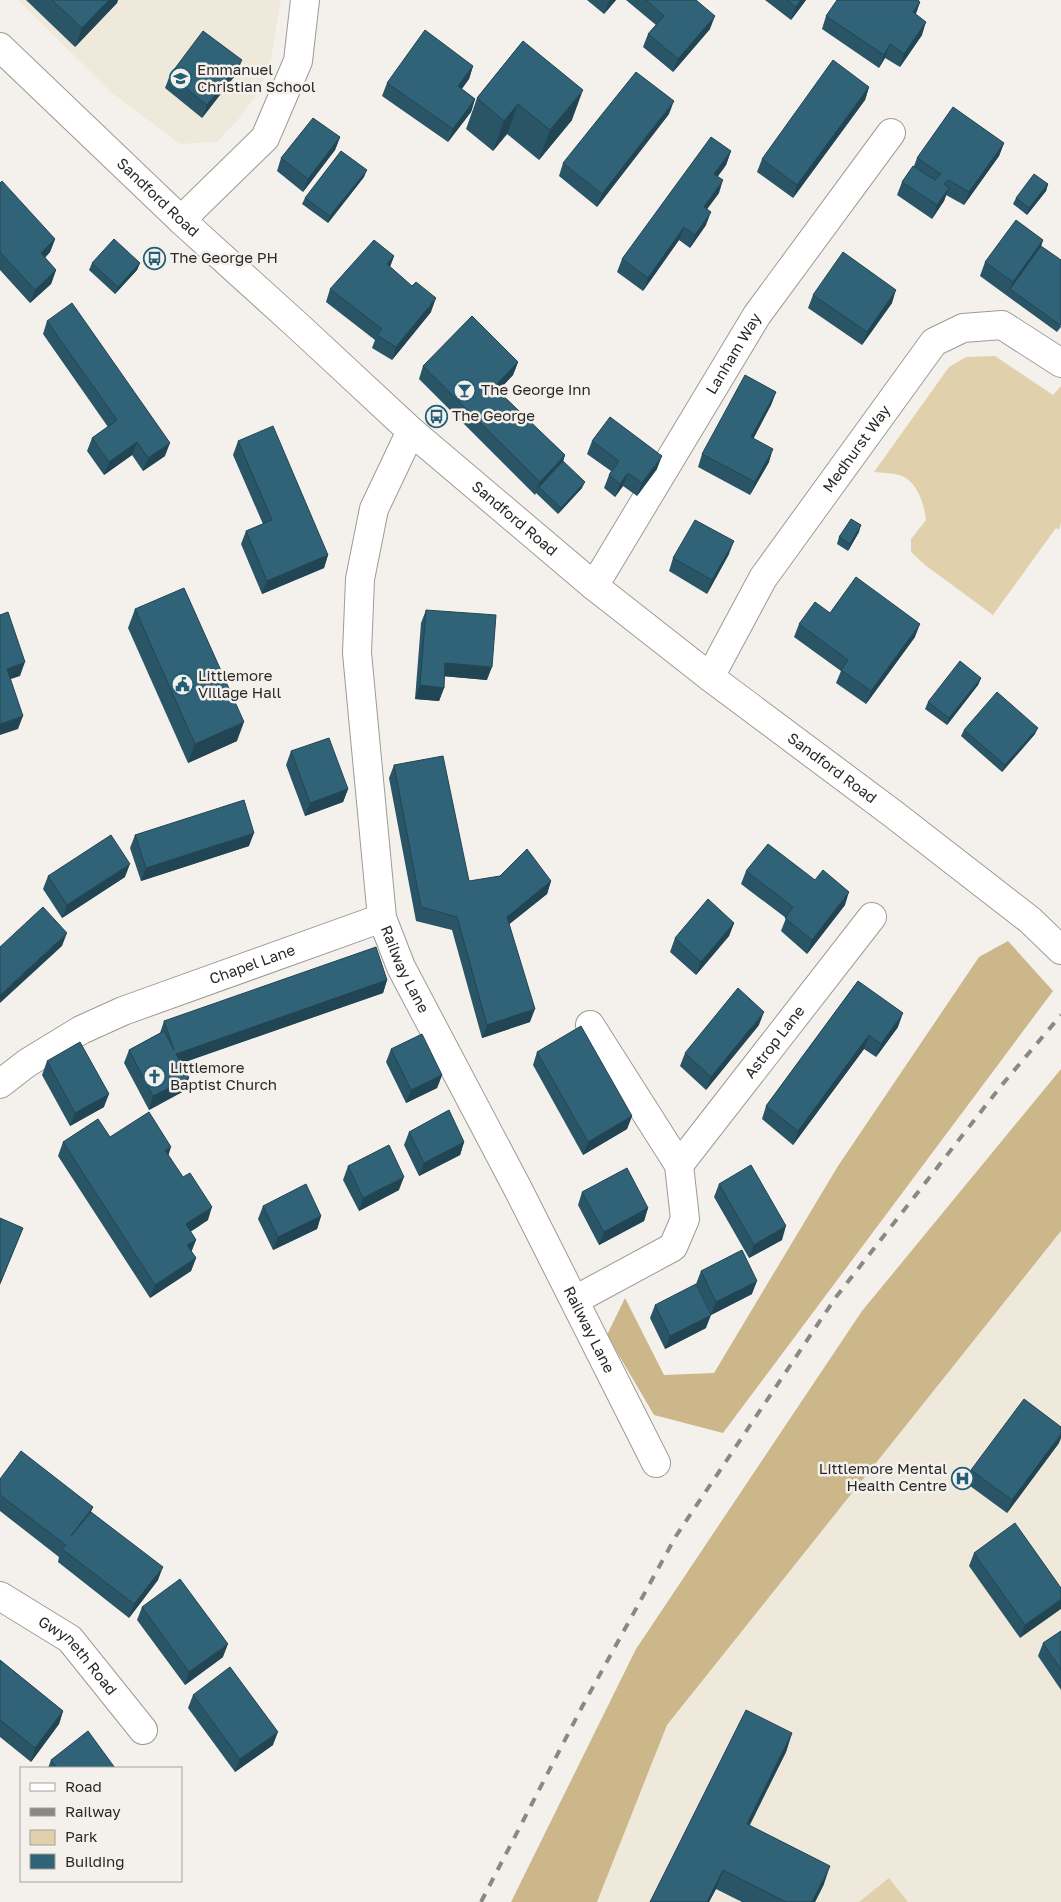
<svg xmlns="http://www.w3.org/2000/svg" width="1061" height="1902" font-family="'Golos Text',sans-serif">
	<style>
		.built { fill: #efe9dc }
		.green { fill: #e1d0ac }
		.forest { fill: #cbb78a }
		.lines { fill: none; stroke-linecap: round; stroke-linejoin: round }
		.minor-casing { stroke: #9d9b95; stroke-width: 30 }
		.minor { stroke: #fff; stroke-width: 28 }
		.rail { stroke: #8a8885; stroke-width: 4; stroke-dasharray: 9 9; stroke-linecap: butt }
		.wall { fill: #295566 }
		.shaded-wall { fill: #224553 }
		.building { fill: #306377; stroke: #224553 }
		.labels { text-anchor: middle; stroke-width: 5; stroke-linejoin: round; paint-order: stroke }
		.poi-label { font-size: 15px; fill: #2a2927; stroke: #f4f1ec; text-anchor: start }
		.street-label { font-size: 15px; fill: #2a2927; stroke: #f4f1ec }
	</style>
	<rect width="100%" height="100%" fill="#f4f1ec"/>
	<g class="built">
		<path d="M18,0H281L270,64L258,93L237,121L217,142L180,144L112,93Z"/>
		<path d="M1061,1231V1902H597L667,1725Z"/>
	</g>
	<g class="green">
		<path d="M995,356L1053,395L1061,386V522L1059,530L1056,528L993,615L925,565L911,552V539L926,520C924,505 919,487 906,478C898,473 884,473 874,472L949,367L966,357Z"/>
		<path d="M889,1878L908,1902H859Z"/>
	</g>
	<g class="forest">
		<path d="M1008,941L1053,991L723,1433L654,1415L607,1335L625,1298L664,1375L714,1373L838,1166L979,957Z"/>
		<path d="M1061,1069V1231L667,1725L597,1902H511L636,1649L862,1311Z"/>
	</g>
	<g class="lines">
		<defs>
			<g id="minor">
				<path id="s1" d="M0,47L181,220L298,326L411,431L594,586L710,677L892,813L1030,920L1061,950"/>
				<path d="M181,220L265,138L298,61L305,0"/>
				<path id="s2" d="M411,431L374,509L360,579L357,653L382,918L401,967L518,1189L656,1463"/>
				<path id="s3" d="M594,586L757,315L891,133"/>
				<path id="s4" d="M710,677L763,578L934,342L963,328L1002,325L1061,363"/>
				<path d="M590,1025L679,1165"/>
				<path id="s5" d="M0,1084L27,1063L81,1030L123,1011L382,918"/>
				<path id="s6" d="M575,1300L673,1247L685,1219L679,1165L872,917"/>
				<path id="s7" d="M0,1596L70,1639L143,1730"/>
			</g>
		</defs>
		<use href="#minor" class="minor-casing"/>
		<use href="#minor" class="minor"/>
		<path class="rail" d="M481,1902L582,1707L676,1536L836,1297L1001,1086L1061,1015"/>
	</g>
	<g class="wall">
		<path d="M26,0H118L117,3L75,47Z"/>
		<path d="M587,0H616L604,14Z"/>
		<path d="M626,0H696L710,29L673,72L643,47L648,34L656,25Z"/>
		<path d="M765,0H806L791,20Z"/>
		<path d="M920,2L916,14L922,35L900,67L885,58L879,68L822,29L826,16Z"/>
		<path d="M523,41L572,120L539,160L507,134L493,151L466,129L477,98Z"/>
		<path d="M473,66L469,79L462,89L475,99L471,112L448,142L382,96L387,83Z"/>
		<path d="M237,73L202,118L165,88L170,75Z"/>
		<path d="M869,87L865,100L793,198L757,172L762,159Z"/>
		<path d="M669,114L597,207L559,176L563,163Z"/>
		<path d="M340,137L335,150L303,192L277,171L281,158Z"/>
		<path d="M1004,143L999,156L964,205L946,195L944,201L932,219L897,195L902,182L914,166L917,158Z"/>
		<path d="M731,151L726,165L718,176L719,193L707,209L706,225L690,248L679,240L643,291L617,272L622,259Z"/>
		<path d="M364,177L328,223L302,204L305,198Z"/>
		<path d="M0,183L55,239L50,252L45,258L56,270L51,284L30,303L0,270Z"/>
		<path d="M1048,184L1046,191L1027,215L1013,204L1016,198Z"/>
		<path d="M1043,240L1041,246L1061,327L1057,332L980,276L985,262Z"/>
		<path d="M394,256L390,267L431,312L392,360L372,348L375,340L326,302L330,289Z"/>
		<path d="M92,263H140L137,270L115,294L89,270Z"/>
		<path d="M813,295L892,303L862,345L808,308Z"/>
		<path d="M47,321L165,456L143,471L132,455L104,475L87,451L92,438L108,427L43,334Z"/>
		<path d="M518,362L513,375L498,391L565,455L563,461L582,488L558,514L536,493L535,495L419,379L423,366Z"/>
		<path d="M776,392L771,405L753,438L769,462L750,495L698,467L702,454Z"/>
		<path d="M238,441L328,555L324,568L262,594L241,544L246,531L263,524L233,455Z"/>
		<path d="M592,441L657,469L637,496L623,486L615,497L604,488L609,475L611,471L587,454Z"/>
		<path d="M859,532L848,551L837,544L839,537Z"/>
		<path d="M729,554L707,594L669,571L673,558Z"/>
		<path d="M135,609L237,741L188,763L128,628Z"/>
		<path d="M426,610L487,680L444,676V688L439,701L415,699L421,623Z"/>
		<path d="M830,613L915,637L866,704L836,683L841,671L794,637L799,624Z"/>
		<path d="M981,678L978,685L947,725L925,709L928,702Z"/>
		<path d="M964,730L1035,734L1002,772L961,736Z"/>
		<path d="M291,751L348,789L343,802L305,816L286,765Z"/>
		<path d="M394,765L469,881H551L547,894L509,924L530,1022L482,1038L452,930L416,921L389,778Z"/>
		<path d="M135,835L249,846L141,881L130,848Z"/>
		<path d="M746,871L845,905L807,954L781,931L786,918L741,884Z"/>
		<path d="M48,876L125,877L62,918L43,889Z"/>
		<path d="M734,923L729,936L696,975L670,952L675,938Z"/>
		<path d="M387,980L383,993L181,1063L184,1091L149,1110L124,1063L129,1050L160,1033L164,1021Z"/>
		<path d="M858,981L898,1027L876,1057L864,1049L793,1145L762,1119L766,1106Z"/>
		<path d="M759,1025L706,1090L680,1066L685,1053Z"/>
		<path d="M391,1049L442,1075L437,1088L406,1103L386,1062Z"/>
		<path d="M537,1052L632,1116L627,1129L583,1155L533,1065Z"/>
		<path d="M47,1061L104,1107L70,1126L42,1075Z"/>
		<path d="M409,1132L464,1142L460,1155L419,1176L404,1145Z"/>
		<path d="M110,1137L168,1155L208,1220L190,1232L196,1240L191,1251L196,1258L191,1271L150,1298L58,1156L63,1142Z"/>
		<path d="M348,1166L399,1190L359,1211L343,1180Z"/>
		<path d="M719,1184L782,1240L749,1258L714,1197Z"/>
		<path d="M582,1192L648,1208L644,1221L599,1245L578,1205Z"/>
		<path d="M263,1206L321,1216L317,1229L273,1250L258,1219Z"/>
		<path d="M701,1271L752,1294L711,1315L696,1284Z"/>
		<path d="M655,1305L706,1328L665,1349L650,1318Z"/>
		<path d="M1059,1443L1007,1513L966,1483L971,1470Z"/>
		<path d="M0,1479L93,1507L91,1512L158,1580L129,1618L58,1562L59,1557L0,1511Z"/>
		<path d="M974,1553L1061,1588L1020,1638L969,1566Z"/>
		<path d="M142,1607L223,1657L185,1685L137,1620Z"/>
		<path d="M1061,1631V1690L1038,1656L1043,1643Z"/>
		<path d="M0,1660L63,1711L59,1724L31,1762L0,1737Z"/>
		<path d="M193,1695L273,1745L235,1772L188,1708Z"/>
		<path d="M792,1733L786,1752L749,1825L824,1884L815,1902H742L716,1889L709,1902H650Z"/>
		<path d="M51,1760L115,1768H48Z"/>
	</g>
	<g class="shaded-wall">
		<path d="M109,0H118L117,3L75,47L82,28Z"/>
		<path d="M610,0H616L604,14L609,1Z"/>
		<path d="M801,0H806L791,20L796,7Z"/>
		<path d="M920,2L915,15L913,12Z"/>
		<path d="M715,16L710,29L673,72L678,59Z"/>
		<path d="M926,22L922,35L900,67L904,54Z"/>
		<path d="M890,44L885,58L879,68L884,55Z"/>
		<path d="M242,60L237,73L202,118L207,105Z"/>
		<path d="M473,66L469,79L453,99L458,86Z"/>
		<path d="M869,87L865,100L793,198L797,185Z"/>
		<path d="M583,90L572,120L539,160L550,130Z"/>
		<path d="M475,99L471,112L448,142L453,129Z"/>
		<path d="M674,101L669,114L597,207L602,194Z"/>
		<path d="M518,104L507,134L493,151L504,121Z"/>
		<path d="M340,137L335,150L303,192L308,179Z"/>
		<path d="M1004,143L999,156L964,205L969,192Z"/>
		<path d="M731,151L726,165L710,187L714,174Z"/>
		<path d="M367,170L364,177L328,223L330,216Z"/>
		<path d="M723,180L719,193L699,220L704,207Z"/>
		<path d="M1048,184L1046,191L1027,215L1029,208Z"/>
		<path d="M949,188L944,201L932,219L937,205Z"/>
		<path d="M711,212L706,225L690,248L695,235Z"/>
		<path d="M684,227L679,240L643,291L648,278Z"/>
		<path d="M55,239L50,252L36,266L41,253Z"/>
		<path d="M1043,240L1039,253L1010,289L1013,282Z"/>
		<path d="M394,256L389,269L387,264Z"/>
		<path d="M140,263L137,270L115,294L118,287Z"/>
		<path d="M56,270L51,284L30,303L35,290Z"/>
		<path d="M896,290L892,303L862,345L867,332Z"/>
		<path d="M436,298L431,312L392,360L396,347Z"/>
		<path d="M518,362L513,375L489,400L494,387Z"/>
		<path d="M776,392L771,405L747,451L751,437Z"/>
		<path d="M137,442L132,455L104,475L109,462Z"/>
		<path d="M170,443L165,456L143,471L148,458Z"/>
		<path d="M773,449L769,462L750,495L755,482Z"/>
		<path d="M565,455L561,468L539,487L535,495L540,482Z"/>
		<path d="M662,456L657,469L637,496L642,483Z"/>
		<path d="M628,473L623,486L615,497L620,484Z"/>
		<path d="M585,482L582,488L558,514L561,508Z"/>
		<path d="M861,525L859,532L848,551L850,544Z"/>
		<path d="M734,541L729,554L707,594L712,580Z"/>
		<path d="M328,555L324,568L262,594L267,581Z"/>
		<path d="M920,624L915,637L866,704L871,691Z"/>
		<path d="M25,662L20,676L2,682L7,669Z"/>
		<path d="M445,663L492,667L487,680L441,676Z"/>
		<path d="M981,678L978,685L947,725L949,718Z"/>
		<path d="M420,685L444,688L439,701L415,699Z"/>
		<path d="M23,716L18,729L0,735V724Z"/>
		<path d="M244,722L237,741L188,763L195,744Z"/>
		<path d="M1038,728L1035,734L1002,772L1005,765Z"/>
		<path d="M348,789L343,802L305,816L310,803Z"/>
		<path d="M254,833L249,846L141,881L146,868Z"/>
		<path d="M130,864L125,877L62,918L67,905Z"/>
		<path d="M551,881L547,894L502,930L507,917Z"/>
		<path d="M849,892L845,905L807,954L812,940Z"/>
		<path d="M734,923L729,936L696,975L701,962Z"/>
		<path d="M67,933L62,946L0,1003V995Z"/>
		<path d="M387,980L383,993L171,1067L176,1054Z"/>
		<path d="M535,1009L530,1022L482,1038L487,1025Z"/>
		<path d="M764,1012L759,1025L706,1090L711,1077Z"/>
		<path d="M903,1013L898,1027L876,1057L881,1044Z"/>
		<path d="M869,1035L864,1049L793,1145L798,1131Z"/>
		<path d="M442,1075L437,1088L406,1103L411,1090Z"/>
		<path d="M189,1078L184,1091L149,1110L153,1096Z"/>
		<path d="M109,1094L104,1107L70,1126L75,1113Z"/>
		<path d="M632,1116L627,1129L583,1155L588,1142Z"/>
		<path d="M464,1142L460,1155L419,1176L424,1163Z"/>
		<path d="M171,1147L167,1160L165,1150Z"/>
		<path d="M404,1177L399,1190L359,1211L363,1198Z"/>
		<path d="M212,1207L208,1220L181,1238L186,1224Z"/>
		<path d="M648,1208L644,1221L599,1245L604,1232Z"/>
		<path d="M321,1216L317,1229L273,1250L278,1237Z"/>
		<path d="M786,1226L782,1240L749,1258L754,1245Z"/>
		<path d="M23,1228L18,1241L0,1285V1283Z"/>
		<path d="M196,1240L191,1253L187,1245Z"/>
		<path d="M196,1258L191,1271L150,1298L155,1285Z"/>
		<path d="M757,1281L752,1294L711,1315L716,1302Z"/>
		<path d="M711,1315L706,1328L665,1349L670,1336Z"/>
		<path d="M1061,1434V1438L1059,1443L1007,1513L1012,1500Z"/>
		<path d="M163,1567L158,1580L129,1618L134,1604Z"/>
		<path d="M1061,1599V1609L1020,1638L1025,1625Z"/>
		<path d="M228,1644L223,1657L185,1685L189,1672Z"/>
		<path d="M63,1711L59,1724L31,1762L35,1748Z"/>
		<path d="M278,1732L273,1745L235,1772L240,1759Z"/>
		<path d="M792,1733L786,1752L741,1843L747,1824Z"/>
		<path d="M830,1866L824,1884L815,1902H812Z"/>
		<path d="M723,1870L716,1889L709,1902H707Z"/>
	</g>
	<g class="building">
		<path d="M52,0H109L82,28Z"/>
		<path d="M646,0H696L715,16L678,59L648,34L664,16Z"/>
		<path d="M787,0H801L796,7Z"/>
		<path d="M837,0H918L920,2L913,12L926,22L904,54L890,44L884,55L826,16Z"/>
		<path d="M425,30L473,66L458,86L475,99L453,129L387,83Z"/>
		<path d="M203,31L242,60L207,105L170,75Z"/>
		<path d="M523,41L583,90L550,130L518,104L504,121L477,98Z"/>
		<path d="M833,60L869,87L797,185L762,159Z"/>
		<path d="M636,72L674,101L602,194L563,163Z"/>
		<path d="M953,107L1004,143L969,192L949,180L944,184L949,188L937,205L902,182L913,166L935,180L941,174L917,158Z"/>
		<path d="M313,118L340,137L308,179L281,158Z"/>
		<path d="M711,137L731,151L714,174L723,180L704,207L711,212L695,235L684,227L648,278L622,259Z"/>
		<path d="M341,151L367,170L330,216L305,198Z"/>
		<path d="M1034,174L1048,184L1029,208L1016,198Z"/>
		<path d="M2,181L55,239L41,253L56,270L35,290L0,252V183Z"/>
		<path d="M1016,220L1043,240L1013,282L985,262Z"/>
		<path d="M114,239L140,263L118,287L92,263Z"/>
		<path d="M374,240L394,256L387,264L412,286L416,282L436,298L396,347L377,335L382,329L330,289Z"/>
		<path d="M1041,246L1061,260V324L1060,325L1010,289Z"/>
		<path d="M843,252L896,290L867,332L813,295Z"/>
		<path d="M72,303L170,443L148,458L137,442L109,462L92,438L117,420L47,321Z"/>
		<path d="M472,316L518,362L494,387L565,455L540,482L423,366Z"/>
		<path d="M745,375L776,392L751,437L773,449L755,482L702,454Z"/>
		<path d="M610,417L662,456L642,483L628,473L620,484L609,475L619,461L592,441Z"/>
		<path d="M273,426L328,555L267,581L246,531L272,520L238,441Z"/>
		<path d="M563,461L585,482L561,508L539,487Z"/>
		<path d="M851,519L861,525L850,544L839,537Z"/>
		<path d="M695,520L734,541L712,580L673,558Z"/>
		<path d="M856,577L920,624L871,691L841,670L848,660L799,624L815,602L830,613Z"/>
		<path d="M184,588L244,722L195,744L135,609Z"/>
		<path d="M426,610L496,615L492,667L445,663L444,688L420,685Z"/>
		<path d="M8,612L25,662L7,669L23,716L0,724V615Z"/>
		<path d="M960,661L981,678L949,718L928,702Z"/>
		<path d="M997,692L1038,728L1005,765L964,730Z"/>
		<path d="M329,738L348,789L310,803L291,751Z"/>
		<path d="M443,756L469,881L500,876L527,849L551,881L507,917L535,1009L487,1025L457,917L421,907L394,765Z"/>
		<path d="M244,800L254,833L146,868L135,835Z"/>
		<path d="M111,835L130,864L67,905L48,876Z"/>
		<path d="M768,844L815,880L823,870L849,892L812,940L785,918L793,907L746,871Z"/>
		<path d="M708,899L734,923L701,962L675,938Z"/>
		<path d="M43,907L67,933L0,995V947Z"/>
		<path d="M376,947L387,980L176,1054L189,1078L153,1096L129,1050L164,1031L174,1050L164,1021Z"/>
		<path d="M858,981L903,1013L881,1044L869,1035L798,1131L766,1106Z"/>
		<path d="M738,988L764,1012L711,1077L685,1053Z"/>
		<path d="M581,1026L632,1116L588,1142L537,1052Z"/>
		<path d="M422,1034L442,1075L411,1090L391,1049Z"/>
		<path d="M80,1042L109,1094L75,1113L47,1061Z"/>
		<path d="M449,1110L464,1142L424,1163L409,1132Z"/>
		<path d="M149,1112L171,1147L165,1150L183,1177L190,1173L212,1207L186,1224L196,1240L187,1245L196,1258L155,1285L63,1142L98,1119L110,1137Z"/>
		<path d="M389,1145L404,1177L363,1198L348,1166Z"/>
		<path d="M751,1165L786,1226L754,1245L719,1184Z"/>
		<path d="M627,1168L648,1208L604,1232L582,1192Z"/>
		<path d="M306,1184L321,1216L278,1237L263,1206Z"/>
		<path d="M0,1218L23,1228L0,1283Z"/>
		<path d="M742,1250L757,1281L716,1302L701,1271Z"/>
		<path d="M696,1284L711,1315L670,1336L655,1305Z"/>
		<path d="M1024,1399L1061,1427V1434L1012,1500L971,1470Z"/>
		<path d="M21,1451L93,1507L71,1536L91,1512L163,1567L134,1604L62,1549L66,1545L0,1495V1479Z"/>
		<path d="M1015,1523L1061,1588V1599L1025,1625L974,1553Z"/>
		<path d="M180,1579L228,1644L189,1672L142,1607Z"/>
		<path d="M1061,1631V1670L1043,1643Z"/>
		<path d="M0,1660L63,1711L35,1748L0,1720Z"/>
		<path d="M230,1667L278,1732L240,1759L193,1695Z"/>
		<path d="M746,1710L792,1733L747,1824L830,1866L812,1902H786L723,1870L707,1902H650Z"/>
		<path d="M88,1731L115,1768H57L51,1760Z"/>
	</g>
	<defs>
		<symbol id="school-ring" viewBox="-11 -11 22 22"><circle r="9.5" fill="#f4f1ec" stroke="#225f76" stroke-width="1.5"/><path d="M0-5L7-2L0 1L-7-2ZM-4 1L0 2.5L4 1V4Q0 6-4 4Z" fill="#225f76"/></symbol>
		<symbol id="bus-ring" viewBox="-11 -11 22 22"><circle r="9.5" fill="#f4f1ec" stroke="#225f76" stroke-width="1.5"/><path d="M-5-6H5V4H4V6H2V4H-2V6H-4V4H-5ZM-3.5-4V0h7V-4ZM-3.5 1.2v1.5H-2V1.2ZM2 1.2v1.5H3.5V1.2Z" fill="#225f76"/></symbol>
		<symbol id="bar-ring" viewBox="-11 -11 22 22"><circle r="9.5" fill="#f4f1ec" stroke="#225f76" stroke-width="1.5"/><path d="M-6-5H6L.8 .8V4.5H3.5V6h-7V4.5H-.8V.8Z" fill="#225f76"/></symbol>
		<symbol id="civic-ring" viewBox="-11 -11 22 22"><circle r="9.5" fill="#f4f1ec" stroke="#225f76" stroke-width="1.5"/><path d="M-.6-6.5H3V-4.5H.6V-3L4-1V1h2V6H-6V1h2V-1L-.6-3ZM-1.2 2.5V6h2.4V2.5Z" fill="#225f76"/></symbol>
		<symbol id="church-ring" viewBox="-11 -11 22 22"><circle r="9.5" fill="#f4f1ec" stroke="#225f76" stroke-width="1.5"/><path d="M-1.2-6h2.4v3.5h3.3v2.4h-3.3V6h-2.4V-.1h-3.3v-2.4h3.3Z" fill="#225f76"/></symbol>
		<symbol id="hospital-ring" viewBox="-11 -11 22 22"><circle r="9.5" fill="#f4f1ec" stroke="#225f76" stroke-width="1.5"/><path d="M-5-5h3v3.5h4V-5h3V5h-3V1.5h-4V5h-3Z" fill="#225f76"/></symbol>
	</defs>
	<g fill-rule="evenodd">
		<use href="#school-ring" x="168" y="66" width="25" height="25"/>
		<use href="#bus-ring" x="142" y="246" width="25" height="25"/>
		<use href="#bar-ring" x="452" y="378" width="25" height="25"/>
		<use href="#bus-ring" x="424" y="404" width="25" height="25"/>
		<use href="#civic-ring" x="170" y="672" width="25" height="25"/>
		<use href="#church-ring" x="142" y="1064" width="25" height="25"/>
		<use href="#hospital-ring" x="950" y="1466" width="25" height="25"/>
	</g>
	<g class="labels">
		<g class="poi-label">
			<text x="197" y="75">Emmanuel<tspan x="197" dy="17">Christian School</tspan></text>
			<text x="170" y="263">The George PH</text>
			<text x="481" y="395">The George Inn</text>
			<text x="452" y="421">The George</text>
			<text x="198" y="681">Littlemore<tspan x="198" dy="17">Village Hall</tspan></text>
			<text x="170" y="1073">Littlemore<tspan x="170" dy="17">Baptist Church</tspan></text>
			<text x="947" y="1474" text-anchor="end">Littlemore Mental<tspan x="947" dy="17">Health Centre</tspan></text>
		</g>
		<g class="street-label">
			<text dy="5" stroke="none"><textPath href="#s1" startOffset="218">Sandford Road</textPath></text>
			<text dy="5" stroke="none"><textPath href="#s3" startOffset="271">Lanham Way</textPath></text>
			<text dy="5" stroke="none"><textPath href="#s4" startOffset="272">Medhurst Way</textPath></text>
			<text dy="5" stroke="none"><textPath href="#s1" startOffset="698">Sandford Road</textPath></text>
			<text dy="5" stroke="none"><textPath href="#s1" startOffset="1102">Sandford Road</textPath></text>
			<text dy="5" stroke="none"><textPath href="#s5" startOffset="281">Chapel Lane</textPath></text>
			<text dy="5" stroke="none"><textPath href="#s2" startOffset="554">Railway Lane</textPath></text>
			<text dy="5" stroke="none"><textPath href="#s6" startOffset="352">Astrop Lane</textPath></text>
			<text dy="5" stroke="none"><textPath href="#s2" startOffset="959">Railway Lane</textPath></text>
			<text dy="5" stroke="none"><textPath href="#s7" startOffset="99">Gwyneth Road</textPath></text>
		</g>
	</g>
	<rect x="20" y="1767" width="162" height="115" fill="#f4f1ec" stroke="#a3a19d"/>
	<rect x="30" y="1783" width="25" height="8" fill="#ffffff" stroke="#a3a19d"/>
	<text x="65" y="1792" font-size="15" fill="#2a2927">Road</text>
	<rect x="30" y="1808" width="25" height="8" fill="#8a8885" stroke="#a3a19d"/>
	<text x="65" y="1817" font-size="15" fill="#2a2927">Railway</text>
	<rect x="30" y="1830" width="25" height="15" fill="#e1d0ac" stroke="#a3a19d"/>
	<text x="65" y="1842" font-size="15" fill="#2a2927">Park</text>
	<rect x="30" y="1854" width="25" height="15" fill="#306377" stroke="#a3a19d"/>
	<text x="65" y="1867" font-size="15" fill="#2a2927">Building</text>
</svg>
